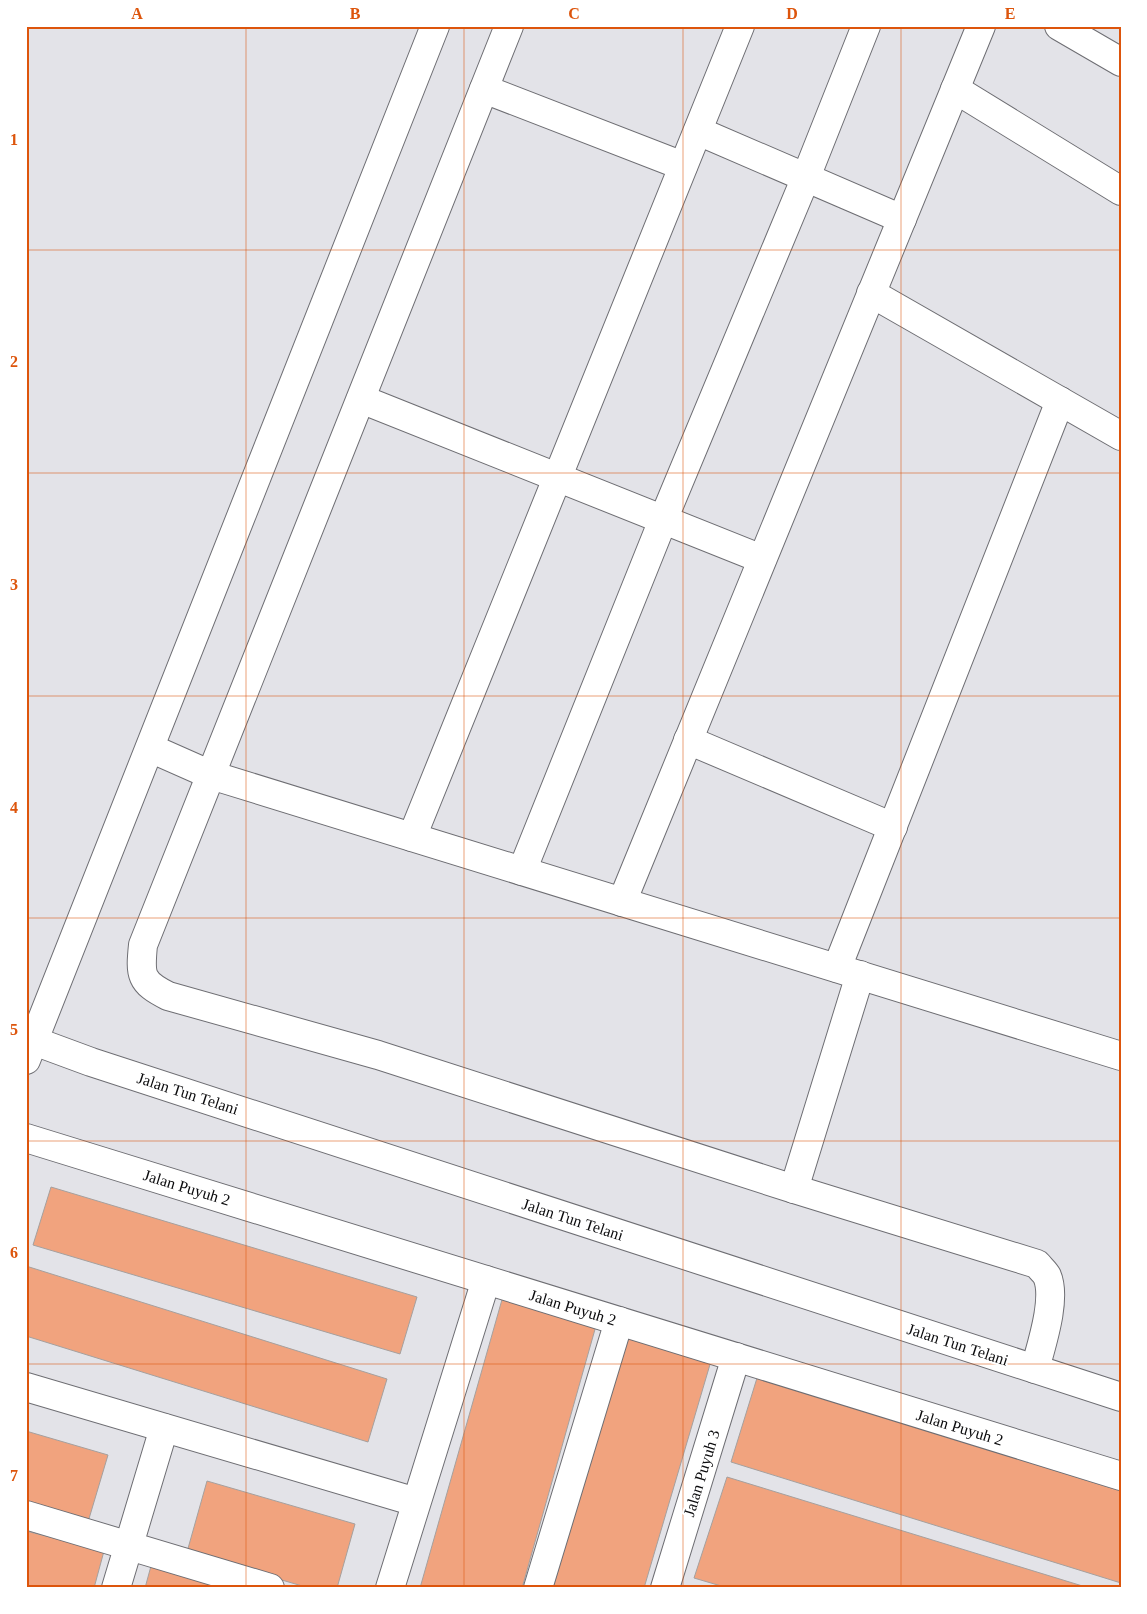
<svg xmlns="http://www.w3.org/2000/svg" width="1147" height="1614" font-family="Georgia,serif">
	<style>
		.building { fill: #f1a37e; stroke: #a5a09e }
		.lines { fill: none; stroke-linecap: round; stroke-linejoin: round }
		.minor-casing { stroke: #6e6e73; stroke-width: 30 }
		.minor { stroke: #fff; stroke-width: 28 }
		.grid { fill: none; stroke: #dd550c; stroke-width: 1; stroke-opacity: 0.55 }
		.labels { text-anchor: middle; stroke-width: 4; stroke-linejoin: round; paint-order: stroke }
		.street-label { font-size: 16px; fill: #0b0b0d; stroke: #fff }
		.neatline { fill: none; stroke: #dd550c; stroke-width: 2 }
		.grid-label { font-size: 16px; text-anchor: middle; font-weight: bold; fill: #dd550c }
	</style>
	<rect width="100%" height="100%" fill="#e3e3e8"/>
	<g class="building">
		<path d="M51,1187L417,1297L400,1354L33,1245Z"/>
		<path d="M26,1266L387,1379L368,1442L26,1336Z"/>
		<path d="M507,1282L601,1308L522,1588H420Z"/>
		<path d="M627,1336L711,1361L644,1588H553Z"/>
		<path d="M757,1378L1121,1491V1583L731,1462Z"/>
		<path d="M26,1431L108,1455L88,1522L26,1503Z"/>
		<path d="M727,1477L1089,1588H728L694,1578Z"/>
		<path d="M207,1481L355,1524L337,1588H309L187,1552Z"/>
		<path d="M26,1531L104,1551L94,1588H26Z"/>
		<path d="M151,1566L225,1588H145Z"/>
	</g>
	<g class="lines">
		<defs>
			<g id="minor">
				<path d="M509,26L143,945C140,975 140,982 168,996L378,1055L794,1189L1037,1264C1040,1268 1045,1272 1047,1276C1057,1299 1041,1346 1035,1369"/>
				<path d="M1059,26L1121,62"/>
				<path d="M484,89L683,166"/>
				<path d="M955,89L1121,191"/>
				<path d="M698,131L902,219"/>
				<path d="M871,293L1121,436"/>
				<path d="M361,399L762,559"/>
				<path d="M688,740L893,827"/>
				<path d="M150,748L211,775L1121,1056"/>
				<path d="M412,837L740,26"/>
				<path d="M522,871L663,520L806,177L866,26"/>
				<path d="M622,902L981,26"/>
				<path d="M837,968L1060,401"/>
				<path d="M26,1038L91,1062L1121,1397"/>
				<path d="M26,1060L435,26"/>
				<path d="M26,1138L1121,1476"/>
				<path d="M794,1189L860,975"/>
				<path d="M26,1387L416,1502"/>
				<path d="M26,1515L270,1588"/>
				<path d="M116,1588L164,1428"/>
				<path d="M390,1588L486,1280"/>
				<path d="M538,1588L619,1321"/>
				<path d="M665,1588L736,1357"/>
			</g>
		</defs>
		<use href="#minor" class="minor-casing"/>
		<use href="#minor" class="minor"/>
	</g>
	<path class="grid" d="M246,26V1588M464,26V1588M683,26V1588M901,26V1588M26,250H1121M26,473H1121M26,696H1121M26,918H1121M26,1141H1121M26,1364H1121"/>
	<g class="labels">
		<g class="street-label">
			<text transform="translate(188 1093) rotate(18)" y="6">Jalan Tun Telani</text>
			<text transform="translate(187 1187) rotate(17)" y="6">Jalan Puyuh 2</text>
			<text transform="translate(573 1219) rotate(18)" y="6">Jalan Tun Telani</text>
			<text transform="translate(573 1307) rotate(17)" y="6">Jalan Puyuh 2</text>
			<text transform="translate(958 1344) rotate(18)" y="6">Jalan Tun Telani</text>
			<text transform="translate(960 1427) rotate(17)" y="6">Jalan Puyuh 2</text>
			<text transform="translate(701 1473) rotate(-73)" y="6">Jalan Puyuh 3</text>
		</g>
	</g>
	<rect width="1147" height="1614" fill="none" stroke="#ffffff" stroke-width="55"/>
	<rect x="28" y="28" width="1092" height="1558" class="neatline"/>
	<g class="grid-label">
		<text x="137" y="19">A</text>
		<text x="355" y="19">B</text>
		<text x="574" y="19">C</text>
		<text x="792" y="19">D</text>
		<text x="1010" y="19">E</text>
		<text x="14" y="145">1</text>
		<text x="14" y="367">2</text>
		<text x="14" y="590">3</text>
		<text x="14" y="813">4</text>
		<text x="14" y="1035">5</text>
		<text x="14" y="1258">6</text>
		<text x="14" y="1481">7</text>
	</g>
</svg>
